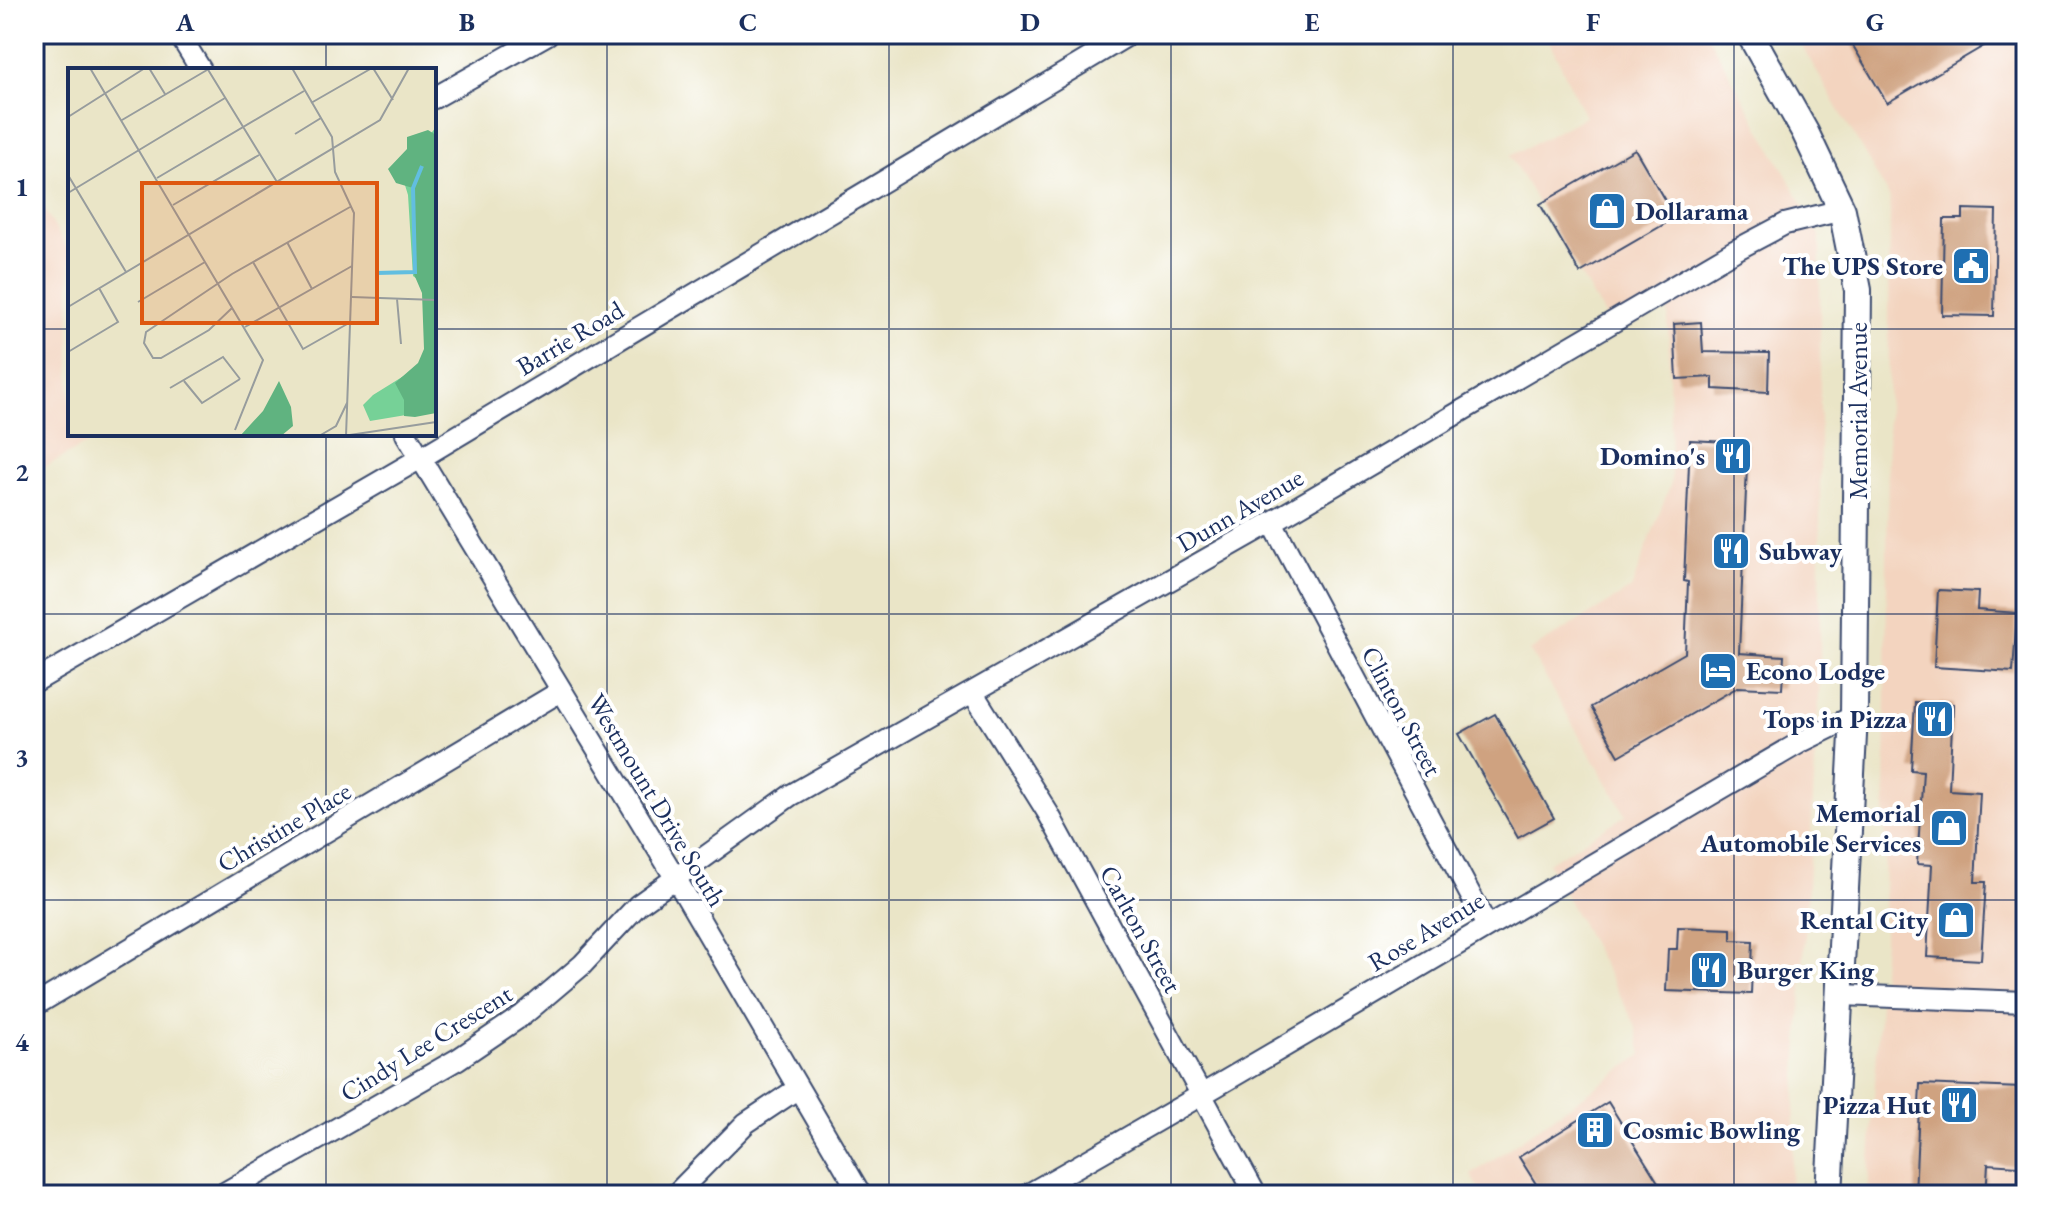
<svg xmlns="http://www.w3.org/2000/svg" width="2060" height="1229" font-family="'EB Garamond',serif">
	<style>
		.built { fill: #f3d4bf }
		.building { fill: #cfa280 }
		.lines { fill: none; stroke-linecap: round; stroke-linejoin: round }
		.minor-casing { stroke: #3a4a6e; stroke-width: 24 }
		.major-casing { stroke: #3a4a6e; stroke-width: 30 }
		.minor { stroke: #fff; stroke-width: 20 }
		.major { stroke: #fff; stroke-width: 26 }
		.grid { fill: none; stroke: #1b2f5e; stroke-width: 2; stroke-opacity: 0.55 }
		.labels { text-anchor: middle; stroke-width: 8; stroke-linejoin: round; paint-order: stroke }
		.poi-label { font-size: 26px; font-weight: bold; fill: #1b2f5e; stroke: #fff; text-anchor: end }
		.street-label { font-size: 26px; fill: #1b2f5e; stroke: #fff }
		.inset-river { fill: none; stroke: #62bee0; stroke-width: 4 }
		.inset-road { fill: none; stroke: #979c9d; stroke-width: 2 }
		.view { fill: #de5710; fill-opacity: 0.15; stroke: #de5710; stroke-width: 4 }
		.inset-edge { fill: none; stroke: #1b2f5e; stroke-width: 4 }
		.neatline { fill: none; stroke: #1b2f5e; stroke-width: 3 }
		.grid-label { font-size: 26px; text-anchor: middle; font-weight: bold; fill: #1b2f5e }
	</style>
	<rect width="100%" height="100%" fill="#fff"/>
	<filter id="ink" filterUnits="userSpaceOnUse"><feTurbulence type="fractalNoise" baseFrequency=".0125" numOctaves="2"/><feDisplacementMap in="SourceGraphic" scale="16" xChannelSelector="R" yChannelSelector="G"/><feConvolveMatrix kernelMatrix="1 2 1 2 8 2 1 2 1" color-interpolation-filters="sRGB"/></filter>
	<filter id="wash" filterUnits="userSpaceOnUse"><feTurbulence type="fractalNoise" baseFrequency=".006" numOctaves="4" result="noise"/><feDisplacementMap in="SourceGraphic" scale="32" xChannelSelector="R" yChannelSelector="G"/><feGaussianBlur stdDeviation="1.8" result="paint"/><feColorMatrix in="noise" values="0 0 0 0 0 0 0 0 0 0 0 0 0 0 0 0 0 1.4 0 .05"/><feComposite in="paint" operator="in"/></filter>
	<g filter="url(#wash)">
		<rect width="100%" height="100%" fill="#eae5c7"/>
		<g class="built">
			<path d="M1546,34H1707L1820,235V677L1790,1195H1482L1471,1175L1642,1055L1635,1024L1548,863L1626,815L1530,651L1631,589L1671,483L1668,309L1614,332L1510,156L1585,117Z"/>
			<path d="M1795,34H2026V1195H1868L1884,939L1890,198Z"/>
			<path d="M34,191L70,254V434H104L34,473Z"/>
		</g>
		<g id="blocks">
			<g class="building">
				<path d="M1846,34H2004L1887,103Z"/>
				<path d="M1635,149L1675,218L1580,273L1540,204Z"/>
				<path d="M1963,209L1996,210L1994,316L1942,315L1944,219H1963Z"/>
				<path d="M1701,322L1703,352L1769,353L1768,392L1713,389V377L1677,379L1674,324Z"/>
				<path d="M1690,440L1748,443L1739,653L1784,656L1782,689L1738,687L1619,756L1591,707L1685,653L1688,582L1684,581Z"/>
				<path d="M1938,590L1978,592L1977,610L2017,613L2013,672L1934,667Z"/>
				<path d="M1915,702L1953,704L1949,790L1980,792L1975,882H1986L1981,960L1927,957L1932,865L1917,864L1923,771L1911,770Z"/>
				<path d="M1495,714L1554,818L1518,838L1459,734Z"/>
				<path d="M1678,927L1731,929V940L1753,941L1751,994L1666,991L1668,949H1677Z"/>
				<path d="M1920,1084L2022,1088L2018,1166L1988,1164L1986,1195H1915Z"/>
				<path d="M1608,1102L1666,1195H1543L1519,1157Z"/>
			</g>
		</g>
	</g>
	<g filter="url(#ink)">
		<use href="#blocks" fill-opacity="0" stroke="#3a4a6e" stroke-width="2"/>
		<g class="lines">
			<defs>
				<g id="minor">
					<path d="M179,34L201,70"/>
					<path d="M434,98L548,34"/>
					<path d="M406,434L676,879L861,1195"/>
					<path d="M1272,522L1486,924"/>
					<path d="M34,682L419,459L1130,34"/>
					<path d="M973,693L1048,813L1256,1195"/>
					<path d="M1841,995L2026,1002"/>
					<path d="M34,1006L561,691"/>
					<path d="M221,1195L458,1059L523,1015L582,965L638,905L791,795L1272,522L1734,251L1785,224L1842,210"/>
					<path d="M675,1195L746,1123L797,1089"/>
					<path d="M1027,1195C1288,1048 1543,892 1801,742L1854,716"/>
				</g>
				<path id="major" d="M1750,34L1805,132L1842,210L1858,290L1854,716L1829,1195"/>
			</defs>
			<use href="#minor" class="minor-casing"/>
			<use href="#major" class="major-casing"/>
			<use href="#minor" class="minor"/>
			<use href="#major" class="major"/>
		</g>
	</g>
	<path class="grid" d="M326,34V70M607,34V1195M889,34V1195M1171,34V1195M1453,34V1195M1734,34V1195M34,329H70M434,329H2026M326,434V1195M34,614H2026M34,900H2026"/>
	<defs>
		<symbol id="shop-square" viewBox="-11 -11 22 22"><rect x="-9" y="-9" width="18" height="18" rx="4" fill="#1f6fb2" stroke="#fff"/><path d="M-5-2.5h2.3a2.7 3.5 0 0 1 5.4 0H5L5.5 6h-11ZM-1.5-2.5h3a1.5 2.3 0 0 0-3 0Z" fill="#fff"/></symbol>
		<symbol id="civic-square" viewBox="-11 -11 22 22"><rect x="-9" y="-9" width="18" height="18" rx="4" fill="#1f6fb2" stroke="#fff"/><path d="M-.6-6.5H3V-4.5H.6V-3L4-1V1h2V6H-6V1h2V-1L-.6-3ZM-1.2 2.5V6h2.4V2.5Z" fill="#fff"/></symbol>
		<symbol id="restaurant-square" viewBox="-11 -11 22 22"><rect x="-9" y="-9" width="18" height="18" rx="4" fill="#1f6fb2" stroke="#fff"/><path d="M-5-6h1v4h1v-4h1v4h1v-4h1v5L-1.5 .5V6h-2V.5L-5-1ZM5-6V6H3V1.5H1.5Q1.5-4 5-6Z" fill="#fff"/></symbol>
		<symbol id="hotel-square" viewBox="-11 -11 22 22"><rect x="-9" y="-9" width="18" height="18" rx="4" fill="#1f6fb2" stroke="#fff"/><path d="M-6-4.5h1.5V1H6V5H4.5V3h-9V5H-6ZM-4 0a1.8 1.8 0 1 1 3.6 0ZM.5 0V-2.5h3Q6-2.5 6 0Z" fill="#fff"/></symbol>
		<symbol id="building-square" viewBox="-11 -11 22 22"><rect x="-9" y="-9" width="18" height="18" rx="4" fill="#1f6fb2" stroke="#fff"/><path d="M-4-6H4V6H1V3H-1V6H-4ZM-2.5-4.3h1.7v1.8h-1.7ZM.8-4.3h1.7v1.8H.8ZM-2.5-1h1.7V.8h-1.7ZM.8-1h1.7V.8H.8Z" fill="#fff"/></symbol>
	</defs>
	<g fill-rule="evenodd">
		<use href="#shop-square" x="1585" y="189" width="44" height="44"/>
		<use href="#civic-square" x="1949" y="244" width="44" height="44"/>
		<use href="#restaurant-square" x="1711" y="434" width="44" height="44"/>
		<use href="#restaurant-square" x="1709" y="529" width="44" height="44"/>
		<use href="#hotel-square" x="1696" y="649" width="44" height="44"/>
		<use href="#restaurant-square" x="1913" y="697" width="44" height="44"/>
		<use href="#shop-square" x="1927" y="806" width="44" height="44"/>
		<use href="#shop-square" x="1934" y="898" width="44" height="44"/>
		<use href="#restaurant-square" x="1687" y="948" width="44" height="44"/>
		<use href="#restaurant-square" x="1937" y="1083" width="44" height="44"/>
		<use href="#building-square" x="1573" y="1108" width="44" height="44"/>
	</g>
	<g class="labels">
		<g class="poi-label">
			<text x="1635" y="220" text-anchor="start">Dollarama</text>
			<text x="1943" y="275">The UPS Store</text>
			<text x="1705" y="465">Domino's</text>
			<text x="1759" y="560" text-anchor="start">Subway</text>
			<text x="1746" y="680" text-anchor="start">Econo Lodge</text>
			<text x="1907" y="728">Tops in Pizza</text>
			<text x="1921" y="822">Memorial<tspan x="1921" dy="30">Automobile Services</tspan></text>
			<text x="1928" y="929">Rental City</text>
			<text x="1737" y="979" text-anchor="start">Burger King</text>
			<text x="1931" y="1114">Pizza Hut</text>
			<text x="1623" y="1139" text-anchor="start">Cosmic Bowling</text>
		</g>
		<g class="street-label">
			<text transform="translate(570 338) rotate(-31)" y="9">Barrie Road</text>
			<text transform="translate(1858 411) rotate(-90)" y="9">Memorial Avenue</text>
			<text transform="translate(1240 510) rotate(-30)" y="9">Dunn Avenue</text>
			<text transform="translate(1402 711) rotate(62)" y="9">Clinton Street</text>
			<text transform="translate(657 800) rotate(59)" y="9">Westmount Drive South</text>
			<text transform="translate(284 827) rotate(-31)" y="9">Christine Place</text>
			<text transform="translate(1141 929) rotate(61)" y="9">Carlton Street</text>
			<text transform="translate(1426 931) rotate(-31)" y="9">Rose Avenue</text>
			<text transform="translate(426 1043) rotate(-32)" y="9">Cindy Lee Crescent</text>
		</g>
	</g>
	<g transform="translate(68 68)">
		<rect width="368" height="368" fill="#eae5c7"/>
		<path d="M368,59V342L302,353L295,337L305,327L363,291L360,219L345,208L340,127L333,104Z" fill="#76d197"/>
		<path d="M360,62L368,67V345L347,349L336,348V332L327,315L350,295L356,281L354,225L345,204V120L328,115L320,101L339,81V69ZM211,313L223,339L225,358L213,368H172L195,343Z" fill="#60b380"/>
		<path class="inset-river" d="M308,205L347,204L345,120L354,98"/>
		<path class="inset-road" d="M22,0L195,292L167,362M81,0L97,26M139,0L209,114M224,0L264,69L267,104L286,145L278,368M305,0L325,32M243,35L304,0M0,49L77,0M54,52L139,2M227,66L253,50M0,107L58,204M89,110L236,23M0,125L157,30M105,137L191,87M219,174L244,221M185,194L235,281L281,255M284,229L368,232M329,231L333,276M70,234L137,194M0,239L312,52L341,0M164,240L141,262L93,290H85L76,275L78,264L164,206L282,139M177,259L284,198M0,284L50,254L31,220M116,313L134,335L172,311M102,320L155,289L172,311M251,368L268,358L279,335M275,368L368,354"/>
		<path class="view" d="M74,115H309V255H74Z"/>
		<rect width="368" height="368" class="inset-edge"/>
	</g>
	<rect width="2060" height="1229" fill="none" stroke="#fff" stroke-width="88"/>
	<rect x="44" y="44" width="1972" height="1141" class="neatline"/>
	<g class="grid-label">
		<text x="185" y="31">A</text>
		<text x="467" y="31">B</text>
		<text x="748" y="31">C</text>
		<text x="1030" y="31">D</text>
		<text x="1312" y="31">E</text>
		<text x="1593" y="31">F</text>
		<text x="1875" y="31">G</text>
		<text x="22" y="196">1</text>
		<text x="22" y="481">2</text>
		<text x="22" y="766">3</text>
		<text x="22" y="1051">4</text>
	</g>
</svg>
